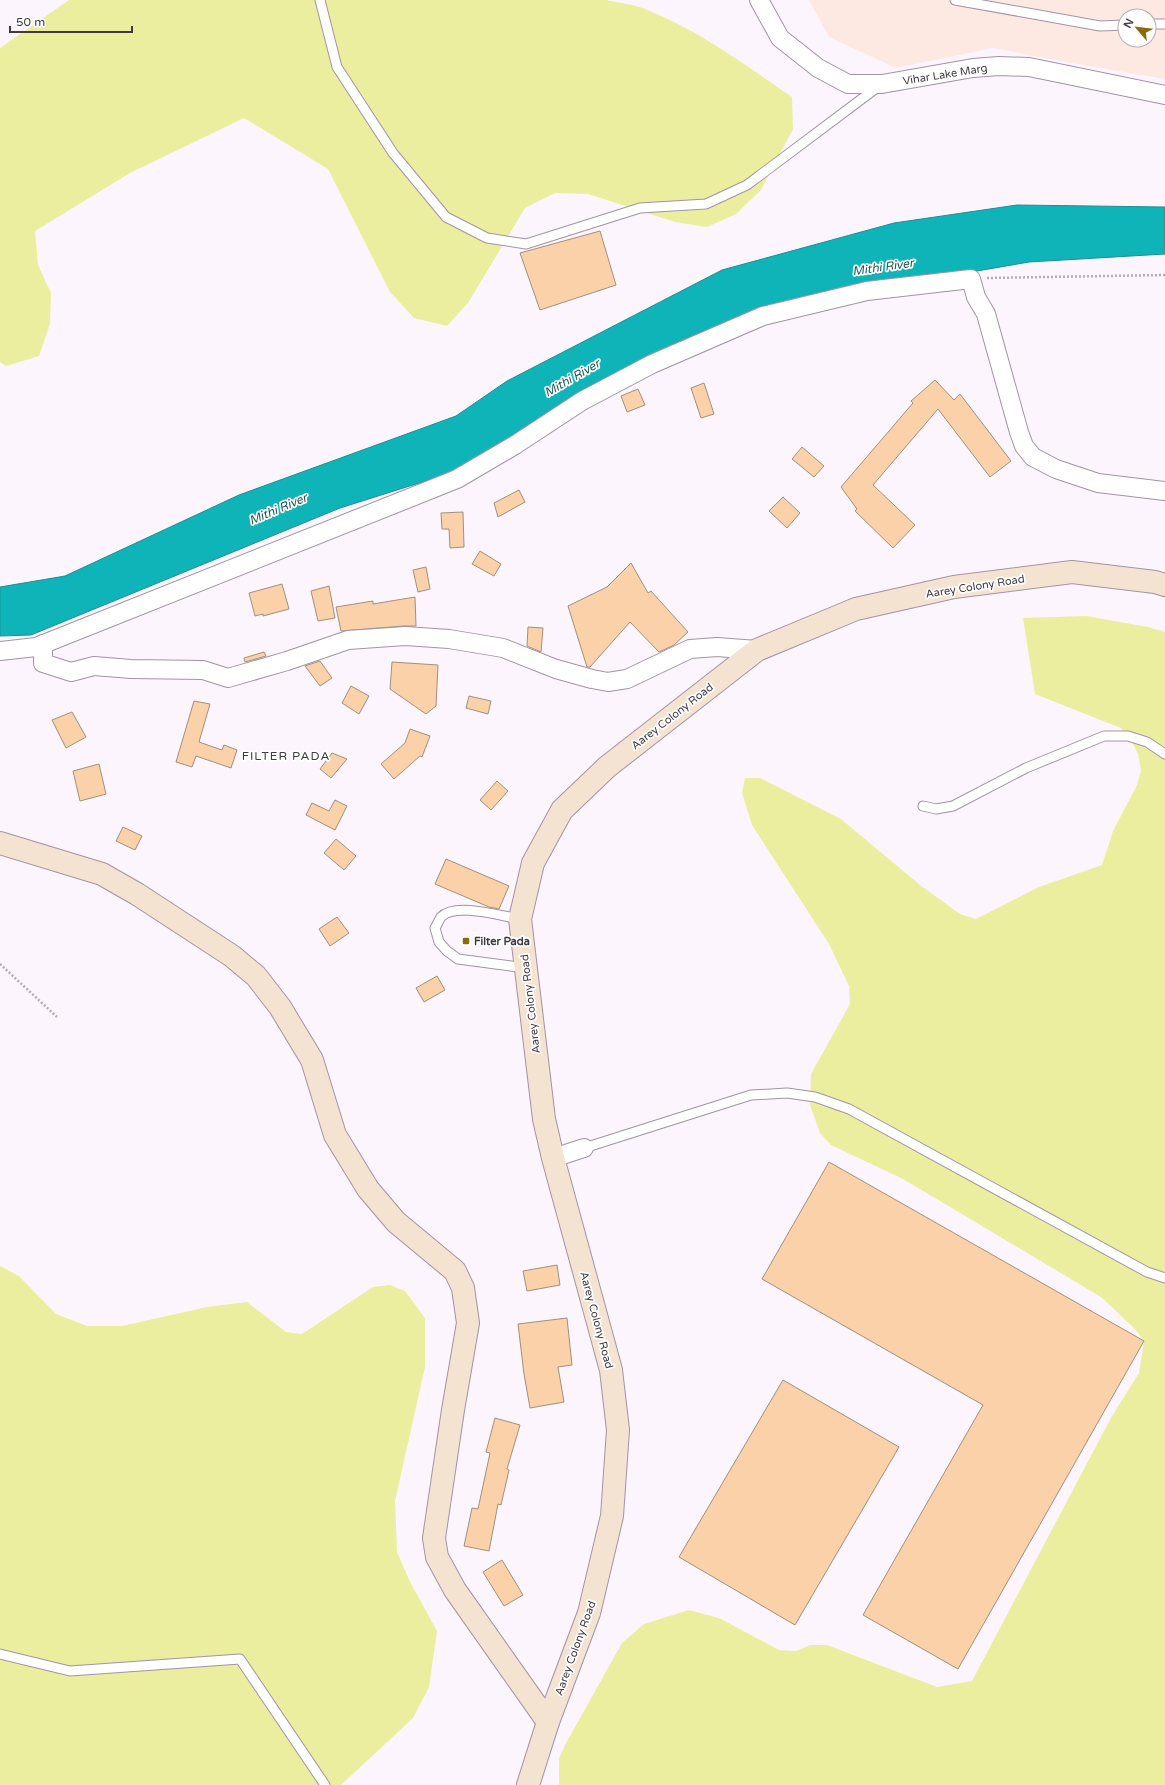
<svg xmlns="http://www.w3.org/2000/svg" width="1165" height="1785" font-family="'Varela Round',sans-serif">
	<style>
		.education { fill: #fde9e2; fill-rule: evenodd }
		.green { fill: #ebee9e }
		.water { fill: #0fb4b8; stroke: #1e8f95 }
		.building { fill: #fad1a9; stroke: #a2907d }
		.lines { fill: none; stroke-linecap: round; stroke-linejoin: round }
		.lane-casing { stroke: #a393a6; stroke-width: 11 }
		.street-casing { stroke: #a393a6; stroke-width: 20 }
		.secondary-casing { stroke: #a393a6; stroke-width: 24 }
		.path { stroke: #b3acb5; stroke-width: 2.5; stroke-dasharray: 2 2; stroke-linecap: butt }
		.lane { stroke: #fff; stroke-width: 9 }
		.street { stroke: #fff; stroke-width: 18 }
		.secondary { stroke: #f4e3d1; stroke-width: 22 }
		.poi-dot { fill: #8c6a0b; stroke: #fff; stroke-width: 1.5 }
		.labels { text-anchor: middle; stroke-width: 3.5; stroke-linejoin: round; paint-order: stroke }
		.street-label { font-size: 11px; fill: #413a42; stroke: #fff }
		.poi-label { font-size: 11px; font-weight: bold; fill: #413a42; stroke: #fff; text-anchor: start }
		.water-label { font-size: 12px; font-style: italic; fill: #1e585a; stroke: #fff }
		.neighbourhood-label { font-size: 12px; letter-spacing: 1px; fill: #413a42; stroke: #fff }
	</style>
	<rect width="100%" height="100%" fill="#fcf5fe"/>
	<path class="education" d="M809,0H1165V79L1071,63L993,48L896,68L829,37ZM1125,16H1149V40H1125Z"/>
	<g class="green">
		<path d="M69,0H606C619,3 633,4 645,9C699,30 745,65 792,97L793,129L761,190L736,214L707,227L675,222L588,194L555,193L525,208L468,303L447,326L414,318L390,292L328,169L244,118L130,173L35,231L38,265L51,293L50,324L39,356L6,366L0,362V48Z"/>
		<path d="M1086,616L1148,627L1165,632V1785H559V1758L566,1743L622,1643L644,1624L689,1610L719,1618L779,1650L796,1651L810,1645H827L937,1687L972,1681L1112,1416L1139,1373L1144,1341L1135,1329L1101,1297L903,1179L831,1145L820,1133L810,1105L811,1074L850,1004L849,986L829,944L752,825L742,793L745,778H760L841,819L920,885L960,914L976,919L1039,887L1102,865L1113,831L1137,785L1141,770L1138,754L1131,740L1121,728L1035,694L1023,618Z"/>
		<path d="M0,1266L19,1276L56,1314L87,1326H122L207,1307L247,1302L286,1332L302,1334L373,1287L390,1285L405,1291L425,1318V1367L395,1501L397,1552L410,1582L437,1631L429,1687L413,1718L341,1785H0Z"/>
	</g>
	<path class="water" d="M1017,205L1165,207V254L1029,262L757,309L454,472L340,508L31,635L0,636V587L65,576L239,495L456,416L507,381L722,270L894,223Z"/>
	<g class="building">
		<path d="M600,231L616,285L540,310L520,253Z"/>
		<path d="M935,380L954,400L960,394L1011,461L990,477L938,409L873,485L915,525L893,548L855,511L857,509L841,487L913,403L911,401Z"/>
		<path d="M704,383L714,414L701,418L691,388Z"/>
		<path d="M638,389L645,405L627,412L621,396Z"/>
		<path d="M802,447L824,466L814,477L792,459Z"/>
		<path d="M519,490L525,502L498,517L494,503Z"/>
		<path d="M783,497L800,513L787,528L769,511Z"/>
		<path d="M463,512L464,547L450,548L449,529H442L441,513Z"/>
		<path d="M480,551L501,564L494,576L472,564Z"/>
		<path d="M631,563L648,593L651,591L688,632L674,645L659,652L630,622L590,667H587L568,606L607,587Z"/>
		<path d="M426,567L430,589L418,592L413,570Z"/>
		<path d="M282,584L289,609L263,616V614L255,616L249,593Z"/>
		<path d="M329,586L335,618L318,621L311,591Z"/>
		<path d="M415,597L416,626H404L341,631L336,607L373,601V604Z"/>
		<path d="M528,627L543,628L541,652L527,646Z"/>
		<path d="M264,652L266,656L245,662L244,658Z"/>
		<path d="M320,661L332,678L320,686L305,666Z"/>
		<path d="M392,662L438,665L436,706L426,714L390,689Z"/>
		<path d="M351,686L369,696L359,714L342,703Z"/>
		<path d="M469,696L491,701L488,714L466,708Z"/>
		<path d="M194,701L210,704L199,742L222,750L224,745L237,750L231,768L196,756L192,767L176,762Z"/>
		<path d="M72,712L86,737L66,748L52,720Z"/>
		<path d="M410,729L430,736L422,757L420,756L394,779L381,764L405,743Z"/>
		<path d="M332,753L347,759L331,778L320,769Z"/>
		<path d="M99,764L106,794L80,801L73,771Z"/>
		<path d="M497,781L508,791L491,810L480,800Z"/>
		<path d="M335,800L347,806L335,830L306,815L312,803L329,811Z"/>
		<path d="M123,827L142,836L135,850L116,841Z"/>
		<path d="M336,839L356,856L344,870L324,853Z"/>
		<path d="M446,859L509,886L499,909L489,907L435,884Z"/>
		<path d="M337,917L349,933L330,946L319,929Z"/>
		<path d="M437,976L445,990L424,1002L416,988Z"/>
		<path d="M829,1162L1144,1341L958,1669L863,1615L983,1405L762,1279Z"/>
		<path d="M557,1265L560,1285L527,1291L523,1271Z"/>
		<path d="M567,1318L572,1365L558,1367L564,1402L530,1408L524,1374L518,1324Z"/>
		<path d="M783,1380L899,1447L795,1625L679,1557Z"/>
		<path d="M495,1418L520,1425L507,1469L509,1470L501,1505L498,1504L489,1551L464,1546L472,1508L478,1509L490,1453L486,1452Z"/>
		<path d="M502,1560L523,1595L504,1606L483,1572Z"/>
	</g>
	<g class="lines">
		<defs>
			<g id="lane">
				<path d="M320,0L337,67L393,153L446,217L487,238L526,244L640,208L706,204L747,185L879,86"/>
				<path d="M955,0L1100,26L1125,25"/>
				<path d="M1149,24H1165"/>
				<path d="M923,806L936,809L953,806L1026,768L1104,736H1128L1147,742L1165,754"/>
				<path d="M520,919C501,916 455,902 441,917C439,920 437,925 435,928L439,942L447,951L458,959L526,968"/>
				<path d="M584,1148L751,1095L787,1093L815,1097L849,1109L1147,1272L1165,1278"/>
				<path d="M0,1654L70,1671L240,1659L325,1785"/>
			</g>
			<g id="street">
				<path d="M759,0L780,38L818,68L848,84H882L973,68L999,66L1029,67L1165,95"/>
				<path d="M43,644V663L71,672L94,666L131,669L203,670L228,678L287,661L348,640L405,636L449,639L503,648L556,669L592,679L608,682L627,679L690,649L717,647L757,650"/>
				<path d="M0,651L36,647L457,479L515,445L582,401L652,364L763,316L867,291L971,279L976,297L986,314L1019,432L1024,446L1033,457L1056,469L1098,483L1165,491"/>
				<path d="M553,1158L584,1148"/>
			</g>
			<g id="secondary">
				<path d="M0,843L102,874L137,894L232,956L256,976L280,1007L312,1060L335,1135L368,1189L396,1222L455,1271L463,1288L468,1323L453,1410L434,1538L437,1557L455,1590L548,1722"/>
				<path d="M528,1785L548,1722L589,1613L612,1516L618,1430L611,1370L553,1158L544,1119L520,919L533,863L562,810L607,767L757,650L856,609L954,587L1072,572L1155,582L1165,585"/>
			</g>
		</defs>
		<use href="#lane" class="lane-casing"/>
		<use href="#street" class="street-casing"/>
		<use href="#secondary" class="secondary-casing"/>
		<g class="path">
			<path d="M987,278L1165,275"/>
			<path d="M0,964L57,1017"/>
		</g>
		<use href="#lane" class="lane"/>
		<use href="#street" class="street"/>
		<use href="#secondary" class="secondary"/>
	</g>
	<rect class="poi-dot" x="462" y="937" width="8" height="8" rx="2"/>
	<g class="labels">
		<g class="street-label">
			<text transform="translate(945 74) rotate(-9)" y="4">Vihar Lake Marg</text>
			<text transform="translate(975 586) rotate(-9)" y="4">Aarey Colony Road</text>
			<text transform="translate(672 716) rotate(-38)" y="4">Aarey Colony Road</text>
			<text transform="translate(530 1004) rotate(-97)" y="4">Aarey Colony Road</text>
			<text transform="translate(597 1320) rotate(75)" y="4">Aarey Colony Road</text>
			<text transform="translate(575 1648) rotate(-70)" y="4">Aarey Colony Road</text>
		</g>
		<g class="poi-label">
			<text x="474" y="945">Filter Pada</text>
		</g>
		<g class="water-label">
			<text transform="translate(883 267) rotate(-8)" y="4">Mithi River</text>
			<text transform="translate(572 378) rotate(-30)" y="4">Mithi River</text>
			<text transform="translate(278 509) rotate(-23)" y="4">Mithi River</text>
		</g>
		<g class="neighbourhood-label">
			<text x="286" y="760">FILTER PADA</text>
		</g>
	</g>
	<g transform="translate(1137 28) rotate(298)"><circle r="19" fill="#ffffff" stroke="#b3b0b3"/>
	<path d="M0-3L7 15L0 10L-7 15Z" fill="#8c6a0b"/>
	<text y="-6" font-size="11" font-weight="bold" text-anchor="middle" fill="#413a42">N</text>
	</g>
	<path d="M10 26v6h122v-6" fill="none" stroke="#413a42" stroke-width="2"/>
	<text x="16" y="26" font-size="12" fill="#413a42" stroke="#ffffff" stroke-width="3" paint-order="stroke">50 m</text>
</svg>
